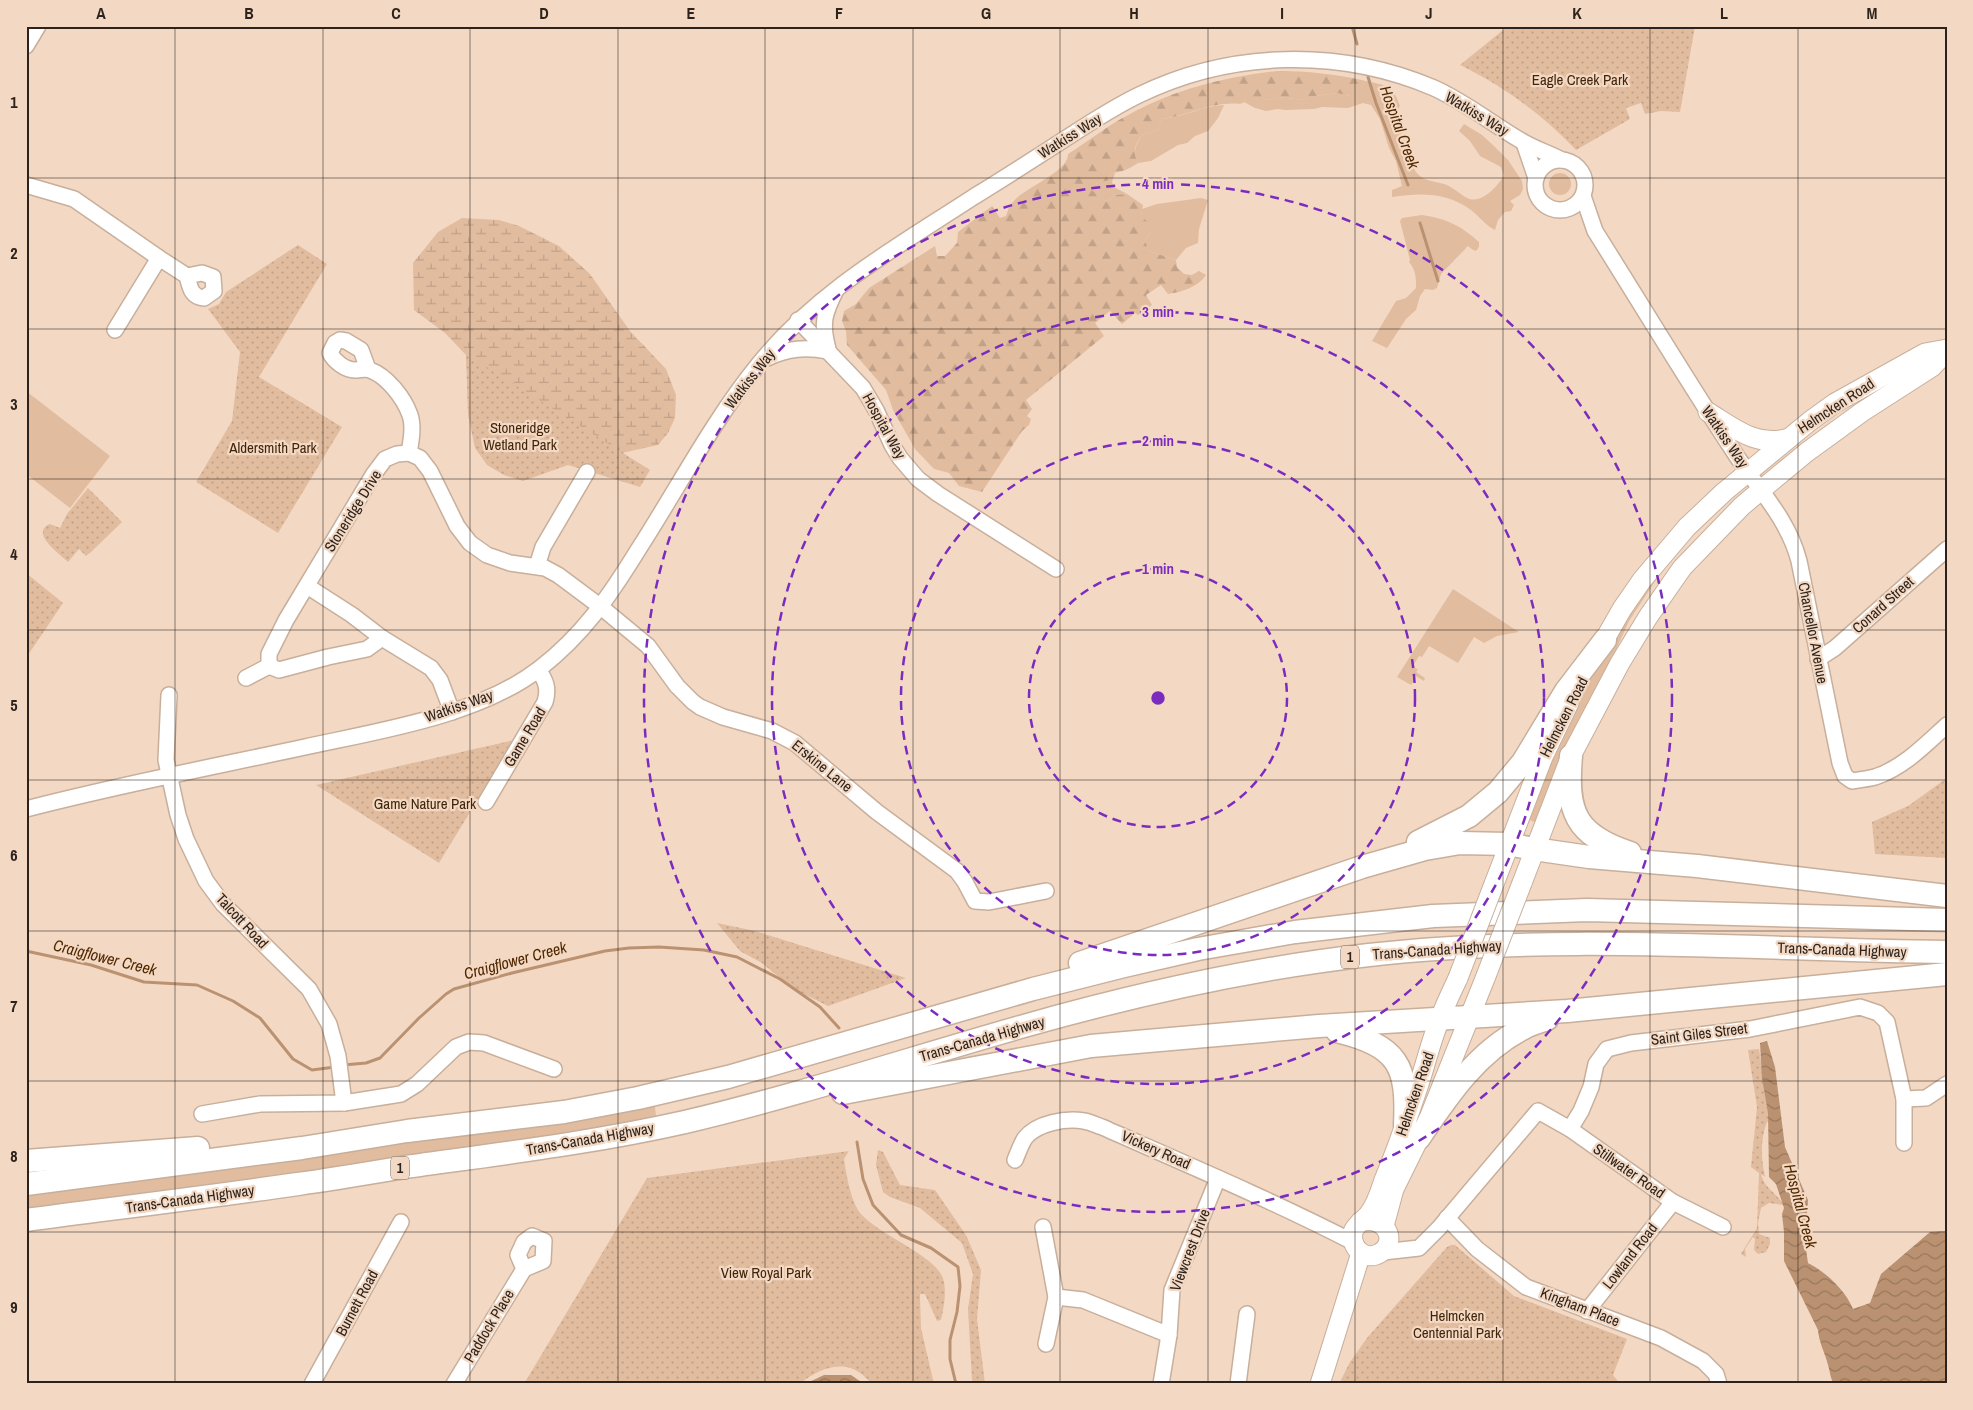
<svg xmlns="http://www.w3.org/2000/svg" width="1973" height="1410" font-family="'Archivo Narrow',sans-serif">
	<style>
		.green { fill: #e1bc9f }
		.forest { fill: url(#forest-firs) }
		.wetland { fill: url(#wetland-marsh) }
		.park { fill: url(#park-dots) }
		.water { fill: url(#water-waves) }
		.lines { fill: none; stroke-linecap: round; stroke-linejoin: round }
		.stream { stroke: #bb9271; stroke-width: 3 }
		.minor-casing { stroke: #c8af9b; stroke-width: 18 }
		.major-casing { stroke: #c8af9b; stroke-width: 21 }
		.highway-casing { stroke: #c8af9b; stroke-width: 25 }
		.minor { stroke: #fff; stroke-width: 15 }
		.major { stroke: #fff; stroke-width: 19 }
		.highway { stroke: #fff; stroke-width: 22 }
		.major-bridge-casing { stroke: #c8af9b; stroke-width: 21; stroke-linecap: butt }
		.major-bridge { stroke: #fff; stroke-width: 19 }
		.grid { fill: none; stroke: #2d231c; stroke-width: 1; stroke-opacity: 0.55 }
		.ring { fill: none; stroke: #7b2cbf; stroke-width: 2.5; stroke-dasharray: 9 6 }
		.labels { text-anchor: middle; stroke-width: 4.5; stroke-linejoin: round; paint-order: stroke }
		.shield { fill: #f3d9c4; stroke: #685a4e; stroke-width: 1 }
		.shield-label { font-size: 14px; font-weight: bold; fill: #2d231c }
		.park-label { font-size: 15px; fill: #422509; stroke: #f3d9c4 }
		.street-label { font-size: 15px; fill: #2d231c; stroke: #f3d9c4 }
		.water-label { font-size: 16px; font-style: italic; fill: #502800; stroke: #f3d9c4 }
		.centre { fill: #7b2cbf; stroke: #f3d9c4; stroke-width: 2.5 }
		.ring-label { font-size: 15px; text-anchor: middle; font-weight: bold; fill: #7b2cbf; stroke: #f3d9c4; stroke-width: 4.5; stroke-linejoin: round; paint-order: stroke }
		.neatline { fill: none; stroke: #2d231c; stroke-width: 2 }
		.grid-label { font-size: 16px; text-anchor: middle; font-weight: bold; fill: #2d231c }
	</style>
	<defs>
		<pattern id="forest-firs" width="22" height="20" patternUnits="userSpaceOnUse" patternTransform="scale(1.25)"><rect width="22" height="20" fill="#e1bc9f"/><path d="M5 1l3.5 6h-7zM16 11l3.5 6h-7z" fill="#c1a188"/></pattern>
		<pattern id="wetland-marsh" width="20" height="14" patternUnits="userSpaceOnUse" patternTransform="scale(1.25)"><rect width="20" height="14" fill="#e1bc9f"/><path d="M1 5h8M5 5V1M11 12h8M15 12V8" fill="none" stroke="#c1a188"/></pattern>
		<pattern id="park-dots" width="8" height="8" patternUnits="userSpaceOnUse" patternTransform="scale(1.25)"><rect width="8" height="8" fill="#e1bc9f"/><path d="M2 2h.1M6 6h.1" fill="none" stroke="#c1a188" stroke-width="1.8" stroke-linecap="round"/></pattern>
		<pattern id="water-waves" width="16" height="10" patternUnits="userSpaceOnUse" patternTransform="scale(1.25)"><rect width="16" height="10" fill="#bb9271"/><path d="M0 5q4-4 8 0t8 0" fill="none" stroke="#98775c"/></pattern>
	</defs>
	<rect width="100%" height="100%" fill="#f3d9c4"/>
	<g class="green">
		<path d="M1366,81C1387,86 1392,84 1400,106C1399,107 1397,111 1397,113C1397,120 1412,166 1416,172C1423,182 1437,181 1447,185C1455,189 1460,194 1467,198C1482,205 1497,186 1504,176L1501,167L1480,156L1470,141L1459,131L1464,124L1482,135L1494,146L1508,160L1522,181L1523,189L1520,195L1510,201L1514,205L1511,211L1505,212L1498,220L1495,230C1486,226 1479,216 1471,210C1445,192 1422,193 1392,197V190L1402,186L1396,161L1389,148L1380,119L1371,105L1363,103L1348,108L1322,107L1314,109L1285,110L1278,109L1266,111L1255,108L1244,102L1245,97L1275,100L1279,97L1303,100L1308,97L1337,93L1350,96Z"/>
		<path d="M1224,105L1218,118L1208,131L1195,136L1187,143L1178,145L1151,161L1138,163C1132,151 1136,145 1142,135L1157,130L1162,119C1184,117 1202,106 1224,105Z"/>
		<circle cx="1560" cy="184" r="11"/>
		<path d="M1112,173H1115L1112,182L1114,187L1127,194L1113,195L1111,199L1106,201L1089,189L1095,184L1109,180Z"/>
		<path d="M1201,198L1208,200L1199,229L1198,243L1186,248L1176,260L1149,251L1145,241L1151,231L1141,217L1142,209L1157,204Z"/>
		<path d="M1422,215C1447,219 1460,225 1479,242V247L1476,251L1473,250L1468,246L1441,274L1437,288L1433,290L1425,289L1420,296L1416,310L1406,319L1387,348L1372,341L1396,301L1406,298L1416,288C1416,278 1416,270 1409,262L1410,260L1400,221L1402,218Z"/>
		<path d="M26,391L110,456L70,508L26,474Z"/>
		<path d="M1653,577L1656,580L1629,621L1537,823L1527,819C1541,782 1556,745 1574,709C1597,664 1626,621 1653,577Z"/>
		<path d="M1453,589L1519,632L1497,636L1484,643L1474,637L1458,663L1429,646L1422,657L1419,656L1413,666L1418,670L1416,672L1425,678L1424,681L1414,675L1412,677L1415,679L1411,685L1397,677Z"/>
		<path d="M645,1105L655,1107L656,1116L652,1120L461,1151L26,1208V1192L513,1128Z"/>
	</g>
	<path class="forest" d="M1277,71C1308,71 1336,74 1366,81L1361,86L1358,95L1350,96L1337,93L1308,97L1303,100L1279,97L1275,100L1245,98L1244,102L1240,104C1211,101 1189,116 1162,119L1157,130L1142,135C1135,145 1132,151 1138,163C1129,169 1122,172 1112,173L1109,180L1095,184L1090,189L1106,201L1111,199L1113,195L1127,194L1143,205L1141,217L1150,223L1151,231L1145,241L1149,251L1176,260L1177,267L1184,274L1192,275L1199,271L1206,275C1198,287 1182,292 1168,294L1161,285L1146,295L1152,305L1138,315L1135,313L1122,324L1110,311L1095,323L1104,336L1026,400L1032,409L1027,416L1031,419L1029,425L1022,431L982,492L959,486L949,473L934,469L915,449L893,410L886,390L847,345L846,331L842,321L844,311L856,304L869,288L935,246L937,256H945L957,243L958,232L992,206L1000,218L1006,216C1008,211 1009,205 1013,202C1025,187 1069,172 1068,154C1089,141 1108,125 1130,114C1176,89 1225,77 1277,71Z"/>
	<path class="wetland" d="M462,218L499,220L519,226L559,246L590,274L630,331L666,369L676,395L675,418L668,433L658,445L613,455L470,413L466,355L445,333L414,310L413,263L438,232Z"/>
	<g class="park">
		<path d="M1508,26H1695L1680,112L1661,111L1645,114L1641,103L1626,108L1630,119L1576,150C1542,114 1503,86 1460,65Z"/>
		<path d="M298,245L327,264L259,377L342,427L278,533L196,482L232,421L240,352L208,309L219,304L226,292Z"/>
		<path d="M466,354L650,470L640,487L568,465L523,481L504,475L487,465L475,448L468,415Z"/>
		<path d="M88,488L122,522L91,552L86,556L79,549L68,562C60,554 29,533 50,524L60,528L67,514Z"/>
		<path d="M26,573L63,603L26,658Z"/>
		<path d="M514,740L439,863L316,785Z"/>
		<path d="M1947,778V858L1875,854L1872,822L1908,806Z"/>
		<path d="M717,923L755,931L906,978L828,1006L792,988L762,963L740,951Z"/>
		<path d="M1759,1049L1770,1122H1767C1760,1140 1761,1158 1765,1177L1761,1174C1764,1188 1777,1193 1784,1205L1769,1203L1761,1208L1758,1223L1759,1234L1770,1238V1244L1766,1252L1758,1254L1754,1250L1755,1239L1753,1237L1745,1249L1746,1257L1741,1254L1757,1228L1759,1173L1751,1167L1757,1107L1748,1050Z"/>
		<path d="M878,1150L883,1152L900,1185L935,1190L966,1235L981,1270L977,1319L985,1384H975L972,1380L968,1309L973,1274L962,1243L920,1208L890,1197L883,1192L876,1165Z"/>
		<path d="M849,1151L844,1159C846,1173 851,1203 861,1214C880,1235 927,1252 941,1274C948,1286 944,1307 941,1320L937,1321L925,1294H920V1298L921,1328L934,1384C916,1384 893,1387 876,1384C869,1383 865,1376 860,1373C841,1359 816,1370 800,1384H524L647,1178Z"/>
		<path d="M1451,1245H1455L1514,1296L1627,1339L1613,1375L1620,1384H1339L1350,1362L1367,1338L1447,1247Z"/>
	</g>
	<g class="water">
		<path d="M1767,1041L1775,1067L1785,1147L1808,1200L1805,1242L1808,1263C1826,1272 1846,1291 1853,1309L1870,1303L1881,1274L1930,1232L1947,1231V1384H1848L1844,1381L1840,1384H1834C1830,1378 1830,1371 1828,1365C1825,1353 1819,1343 1818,1330L1784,1261V1232L1782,1214L1784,1208L1776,1184L1769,1177L1768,1113L1762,1078L1760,1043Z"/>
		<path d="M824,1375H851L864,1384H805Z"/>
	</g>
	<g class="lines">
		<g class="stream">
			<path d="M1352,26L1357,44"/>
			<path d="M1368,77L1376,103L1408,185"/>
			<path d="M1420,223L1438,281"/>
			<path d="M26,951L91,965L144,982L197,985L233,1001L260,1018L293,1059L312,1070L335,1067"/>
			<path d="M343,1065L366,1063L380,1058L419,1018L446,994L454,989L512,973L605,951L629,948L659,947L704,950L737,957L780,979L820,1007L839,1028"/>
			<path d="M857,1142L863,1179L873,1205L901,1235L931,1248L958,1267L960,1286L957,1312L950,1340V1359L956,1384"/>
		</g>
		<defs>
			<g id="minor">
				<path d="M26,46L38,26"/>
				<path d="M1524,143L1536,178"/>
				<circle cx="1560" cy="185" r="25"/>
				<path d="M26,185L74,199L159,258L187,276L202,273L213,277L214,291L204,298C191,297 190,287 187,276"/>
				<path d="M1583,196L1595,231C1641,304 1686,379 1734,452C1757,488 1788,518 1799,561L1840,763L1845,776L1852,781C1859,780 1867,779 1875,777C1903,768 1925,745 1947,725"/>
				<path d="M798,320L863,388L876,410L892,445L900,458L918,479L938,494L1056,569"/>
				<path d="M115,330L159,258"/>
				<path d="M828,349C821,323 824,314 836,290"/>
				<path d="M767,358C788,348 806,347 828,351"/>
				<path d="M368,369L361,350L346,341L340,340L335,343L330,353C334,361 345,370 355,370C360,370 365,368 370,370C387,376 404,398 410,415C414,427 411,441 409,453"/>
				<path d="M537,566L543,547L587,472"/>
				<path d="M307,586L352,615L382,638L431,668L440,680L452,712"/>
				<path d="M1818,659L1835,648L1947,549"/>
				<path d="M269,666V654L286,620L373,475L385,459L397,454L409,453L420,458L430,471L457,526L470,543L487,555L510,563L545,568L558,575L601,607L648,646L677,686L693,702L700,707L723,717L772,731L795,743L877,812L957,871L965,882L975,901L989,902L1046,891"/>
				<path d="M246,678L269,666L279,670L328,657L367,649L382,638"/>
				<path d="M169,695L166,760L178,815L186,839L206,881L223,904L309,989L329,1024L338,1056L344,1103"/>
				<path d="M486,802L545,702C549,689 546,680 538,670"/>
				<path d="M26,809C118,785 212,767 305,747C378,731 478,716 539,669C583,635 609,597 638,550C678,488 712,422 758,365C817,291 897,247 975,196C1006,177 1037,157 1068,137C1091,122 1114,107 1139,95C1231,50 1340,48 1434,88C1465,102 1491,123 1520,140C1533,148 1548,153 1562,160"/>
				<path d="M1904,1099L1926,1098L1947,1084"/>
				<path d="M202,1114L260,1104L344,1103L401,1094L417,1084L456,1047L469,1042L484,1043L554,1069"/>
				<path d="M1570,1129L1581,1111L1591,1087L1596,1064L1607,1049L1631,1043L1750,1029L1860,1007L1878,1013L1887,1022L1904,1099V1143"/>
				<path d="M1015,1160C1018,1153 1021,1144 1025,1138C1037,1123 1065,1118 1084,1121C1090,1122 1096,1125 1102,1127C1186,1164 1271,1200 1353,1242"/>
				<path d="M1447,1218L1477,1249L1526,1287L1661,1338L1703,1361L1716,1374L1719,1384"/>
				<path d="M1043,1227L1056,1297L1046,1344"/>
				<path d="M1383,1252L1419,1248L1439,1228L1538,1111L1570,1129L1673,1202L1723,1227"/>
				<path d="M1056,1297L1083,1300L1169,1335"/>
				<path d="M1587,1311L1673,1202"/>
				<path d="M312,1384L401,1222"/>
				<path d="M454,1384L524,1269L543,1261L544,1241L532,1236L524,1242L518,1255L524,1269"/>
				<path d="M1161,1384L1169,1335L1172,1290L1218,1178"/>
				<path d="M1238,1384L1247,1314"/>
			</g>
			<g id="major">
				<path d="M1708,412C1734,428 1757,448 1789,438"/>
				<path d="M1598,651L1622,609L1642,580L1687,527L1724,492L1810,421L1835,403L1925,353L1947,349"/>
				<path d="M1522,883L1571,756L1620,663L1648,617L1682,568L1742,506L1761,490L1807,452L1862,412L1932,367L1947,351"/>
				<path d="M1494,884L1543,757L1569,703"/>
				<path d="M1360,1222C1385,1214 1399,1241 1380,1253C1365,1262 1350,1248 1353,1232C1355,1225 1364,1220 1368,1215C1376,1206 1380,1192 1384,1180C1397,1149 1408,1117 1419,1084C1426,1063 1431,1040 1440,1019C1445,1005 1452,991 1458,978"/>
				<path d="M1384,1226L1394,1189L1429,1118L1486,976"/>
				<path d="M1320,1384L1361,1253"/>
			</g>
			<g id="highway">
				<path d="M1571,756C1566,812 1575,835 1630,853"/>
				<path d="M1418,842L1469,816L1498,792L1523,762L1566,691L1605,640"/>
				<path d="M1080,963L1362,867L1425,849L1460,843L1508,844L1534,849L1589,857L1697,866L1947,896"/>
				<path d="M1337,1031C1398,1046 1408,1065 1405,1125"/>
				<path d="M843,1093L1091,1046L1319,1026L1567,1011L1947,974"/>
				<path d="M1419,1138C1447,1097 1476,1053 1522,1029C1529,1024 1539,1022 1547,1019"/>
				<path d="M26,1161L198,1148"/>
				<path d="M26,1184L302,1148L407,1131L564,1112L638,1098L728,1077L1033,989L1124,966L1198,949L1295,932L1433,916L1587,910L1947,920"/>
				<path d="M26,1220C117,1208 208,1197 298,1184C334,1179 369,1173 405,1167C498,1154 592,1143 685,1122C799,1095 911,1058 1024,1026C1137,994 1252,968 1369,955C1561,933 1754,950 1947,952"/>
			</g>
		</defs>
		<use href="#minor" class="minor-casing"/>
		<use href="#major" class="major-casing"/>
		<use href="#highway" class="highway-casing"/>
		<use href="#minor" class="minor"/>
		<use href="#major" class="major"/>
		<use href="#highway" class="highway"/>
		<defs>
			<g id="major-bridge">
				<path d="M1486,976L1522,883"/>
				<path d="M1458,978L1494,884"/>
			</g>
		</defs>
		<use href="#major-bridge" class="major-bridge-casing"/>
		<use href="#major-bridge" class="major-bridge"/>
	</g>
	<path class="grid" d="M175,26V1384M323,26V1384M470,26V1384M618,26V1384M765,26V1384M913,26V1384M1060,26V1384M1208,26V1384M1355,26V1384M1503,26V1384M1650,26V1384M1798,26V1384M26,178H1947M26,329H1947M26,479H1947M26,630H1947M26,780H1947M26,931H1947M26,1081H1947M26,1232H1947"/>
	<g class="ring">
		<circle cx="1158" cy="698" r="129"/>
		<circle cx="1158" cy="698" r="257"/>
		<circle cx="1158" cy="698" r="386"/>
		<circle cx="1158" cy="698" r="514"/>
	</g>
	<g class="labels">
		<g class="shield">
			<rect x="1341" y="945.5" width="18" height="23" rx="4"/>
			<rect x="391" y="1156.5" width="18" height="23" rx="4"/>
		</g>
		<g class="shield-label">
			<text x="1350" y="962">1</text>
			<text x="400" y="1173">1</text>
		</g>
		<g class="park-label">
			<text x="1580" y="85">Eagle Creek Park</text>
			<text x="520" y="433">Stoneridge<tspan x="520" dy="17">Wetland Park</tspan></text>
			<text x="273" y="453">Aldersmith Park</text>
			<text x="425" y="809">Game Nature Park</text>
			<text x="766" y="1278">View Royal Park</text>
			<text x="1457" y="1321">Helmcken<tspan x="1457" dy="17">Centennial Park</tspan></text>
		</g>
		<g class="street-label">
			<text transform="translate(1477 114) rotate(31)" y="5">Watkiss Way</text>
			<text transform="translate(1070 136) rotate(-32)" y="5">Watkiss Way</text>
			<text transform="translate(750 379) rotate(-52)" y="5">Watkiss Way</text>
			<text transform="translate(1836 406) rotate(-33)" y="5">Helmcken Road</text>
			<text transform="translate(884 426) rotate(61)" y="5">Hospital Way</text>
			<text transform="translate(1725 437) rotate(56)" y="5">Watkiss Way</text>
			<text transform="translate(353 511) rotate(-58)" y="5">Stoneridge Drive</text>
			<text transform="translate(1883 605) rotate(-42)" y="5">Conard Street</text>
			<text transform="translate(1813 633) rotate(79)" y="5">Chancellor Avenue</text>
			<text transform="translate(459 706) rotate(-19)" y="5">Watkiss Way</text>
			<text transform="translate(1564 717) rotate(-63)" y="5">Helmcken Road</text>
			<text transform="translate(525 737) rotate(-59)" y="5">Game Road</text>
			<text transform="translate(822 766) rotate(39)" y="5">Erskine Lane</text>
			<text transform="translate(242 921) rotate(47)" y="5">Talcott Road</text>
			<text transform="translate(1437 950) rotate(-4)" y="5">Trans-Canada Highway</text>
			<text transform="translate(1842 950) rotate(2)" y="5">Trans-Canada Highway</text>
			<text transform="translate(1699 1034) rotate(-7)" y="5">Saint Giles Street</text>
			<text transform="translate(982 1039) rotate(-16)" y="5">Trans-Canada Highway</text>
			<text transform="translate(1415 1094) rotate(-71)" y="5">Helmcken Road</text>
			<text transform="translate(590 1139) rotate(-10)" y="5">Trans-Canada Highway</text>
			<text transform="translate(1156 1150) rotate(24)" y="5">Vickery Road</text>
			<text transform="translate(1629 1171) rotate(35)" y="5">Stillwater Road</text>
			<text transform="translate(190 1199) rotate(-8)" y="5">Trans-Canada Highway</text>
			<text transform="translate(1190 1250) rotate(-69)" y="5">Viewcrest Drive</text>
			<text transform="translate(1630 1256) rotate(-52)" y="5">Lowland Road</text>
			<text transform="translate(357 1303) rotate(-62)" y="5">Burnett Road</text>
			<text transform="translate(1580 1307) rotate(21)" y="5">Kingham Place</text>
			<text transform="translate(489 1326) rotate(-59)" y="5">Paddock Place</text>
		</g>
		<g class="water-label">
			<text transform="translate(1400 127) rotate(70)" y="6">Hospital Creek</text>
			<text transform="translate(105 957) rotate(14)" y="6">Craigflower Creek</text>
			<text transform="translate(515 960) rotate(-15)" y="6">Craigflower Creek</text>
			<text transform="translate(1801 1206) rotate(75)" y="6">Hospital Creek</text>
		</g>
	</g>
	<circle cx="1158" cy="698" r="8" class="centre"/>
	<g class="ring-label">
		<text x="1158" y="189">4 min</text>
		<text x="1158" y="317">3 min</text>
		<text x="1158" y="446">2 min</text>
		<text x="1158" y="574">1 min</text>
	</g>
	<rect width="1973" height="1410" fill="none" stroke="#f3d9c4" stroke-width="55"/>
	<rect x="28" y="28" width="1918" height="1354" class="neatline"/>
	<g class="grid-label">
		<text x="101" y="19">A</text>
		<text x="249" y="19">B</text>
		<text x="396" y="19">C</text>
		<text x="544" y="19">D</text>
		<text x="691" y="19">E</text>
		<text x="839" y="19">F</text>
		<text x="986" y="19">G</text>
		<text x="1134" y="19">H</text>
		<text x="1282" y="19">I</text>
		<text x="1429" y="19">J</text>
		<text x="1577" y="19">K</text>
		<text x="1724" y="19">L</text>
		<text x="1872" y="19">M</text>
		<text x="14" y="108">1</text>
		<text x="14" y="259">2</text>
		<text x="14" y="410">3</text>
		<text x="14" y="560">4</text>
		<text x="14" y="711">5</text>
		<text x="14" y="861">6</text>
		<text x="14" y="1012">7</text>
		<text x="14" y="1162">8</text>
		<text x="14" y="1313">9</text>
	</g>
</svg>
